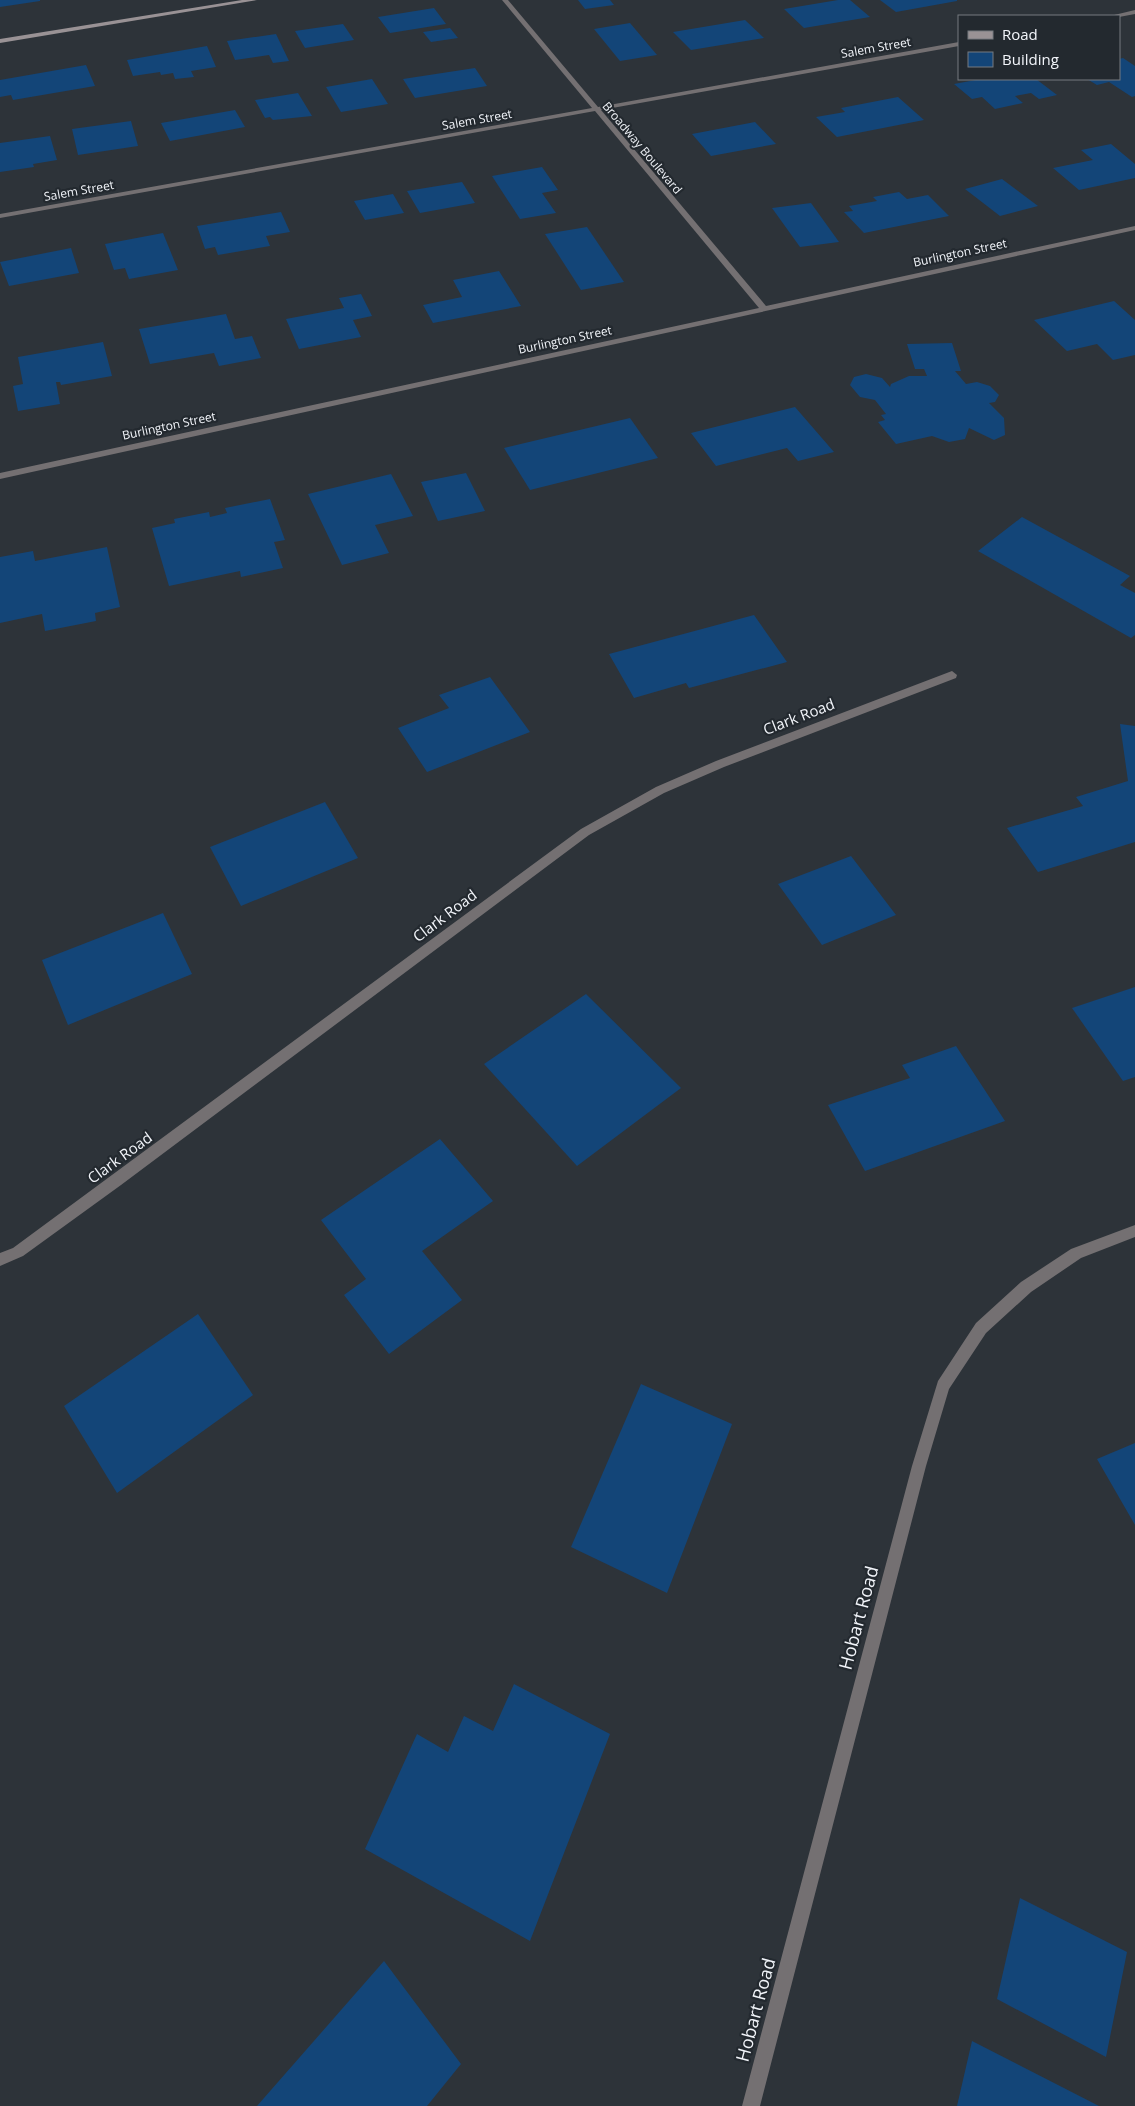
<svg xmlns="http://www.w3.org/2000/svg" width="1135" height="2106" font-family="'Open Sans',sans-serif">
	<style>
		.building { fill: #134578 }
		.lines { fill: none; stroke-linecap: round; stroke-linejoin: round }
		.street { fill: #747072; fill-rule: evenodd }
		.secondary { fill: #999295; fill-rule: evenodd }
		.labels { text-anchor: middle; stroke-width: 4.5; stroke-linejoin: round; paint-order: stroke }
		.far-street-label { font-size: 12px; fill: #f2f5fa; stroke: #23292f }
		.street-label { font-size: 15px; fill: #f2f5fa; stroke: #23292f }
		.near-street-label { font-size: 18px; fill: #f2f5fa; stroke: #23292f }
	</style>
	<rect width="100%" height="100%" fill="#2d3339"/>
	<g class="building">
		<path d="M0,0H40V1L0,7Z"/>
		<path d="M578,0H610L614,5L585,9Z"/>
		<path d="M838,0H850L870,17L804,28L784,9Z"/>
		<path d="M880,0H957V1L896,12Z"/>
		<path d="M434,8L446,24L390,33L378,17Z"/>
		<path d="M745,20L764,38L691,50L673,32Z"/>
		<path d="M630,23L657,55L620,61L594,29Z"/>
		<path d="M343,24L354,40L305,48L295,31Z"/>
		<path d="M450,28L458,38L431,42L423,32Z"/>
		<path d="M276,34L289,61L273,63L269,55L235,60L227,41Z"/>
		<path d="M207,46L216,67L191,71L194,77L175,79L173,73L161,75L160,72L133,76L127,60Z"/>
		<path d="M1123,58L1135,66V96L1132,97L1109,82L1097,85L1087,79H1119V59Z"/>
		<path d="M86,65L95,86L13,100L11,95L0,97V80Z"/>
		<path d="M475,68L487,86L415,98L403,79Z"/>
		<path d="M372,79L388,104L341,112L326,87Z"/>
		<path d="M981,79H1036L1057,95L1039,99L1031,93L1015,96L1023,103L995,109L982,97L972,99L954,84Z"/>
		<path d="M298,93L312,116L273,120L270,117L265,118L255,100Z"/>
		<path d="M898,97L924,120L837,137L816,117L845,112L841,108Z"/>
		<path d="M235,110L245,127L170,141L161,123Z"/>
		<path d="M131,121L138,146L78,155L72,129Z"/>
		<path d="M755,122L776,144L711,156L692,134Z"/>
		<path d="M50,136L57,160L33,164L34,167L0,172V143Z"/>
		<path d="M1111,144L1135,164V178L1079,190L1053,168L1093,160L1081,150Z"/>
		<path d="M542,167L558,190L542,193L556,213L520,219L492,176Z"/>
		<path d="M1002,179L1038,206L1000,216L965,189Z"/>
		<path d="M462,182L475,203L420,213L407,191Z"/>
		<path d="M899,192L907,199L928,195L949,216L864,233L844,212L853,211L849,206L877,201L873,197Z"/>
		<path d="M393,194L404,213L365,220L354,201Z"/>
		<path d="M811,203L839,242L800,247L772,208Z"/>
		<path d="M281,212L290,232L266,236L270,246L218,255L215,247L205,249L197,226Z"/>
		<path d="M587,227L624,282L581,290L545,234Z"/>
		<path d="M163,233L178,270L129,279L125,268L114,270L105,244Z"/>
		<path d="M71,248L79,273L9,286L0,262Z"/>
		<path d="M499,271L521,306L433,323L423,305L462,297L453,280Z"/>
		<path d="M361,294L372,316L353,320L361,337L299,349L286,319L344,308L339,298Z"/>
		<path d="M1114,301L1135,320V355L1113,360L1097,344L1067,351L1034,320Z"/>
		<path d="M226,314L235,339L252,336L261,358L219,366L214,353L150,364L139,329Z"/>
		<path d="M103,342L112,376L61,385L60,382H56L60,404L18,411L13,386L23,384L18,357Z"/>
		<path d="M952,343L961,371H955L966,384L977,382L990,386L999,395L995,402L989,403L1004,418L1005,435L994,440L969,428L965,439L949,442L932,436L896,444L878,422L885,420L881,415L886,414L875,400L860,397L850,385L854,377L866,374L882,378L890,387L891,384L909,376H927L924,369H915L907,344Z"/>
		<path d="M795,407L834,452L798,461L787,448L716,466L691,433Z"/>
		<path d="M630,418L658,458L530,490L504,448Z"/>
		<path d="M466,473L485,511L438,521L421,482Z"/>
		<path d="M391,474L413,516L375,525L389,553L342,565L308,494Z"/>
		<path d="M270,499L285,540L274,542L283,568L241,577L240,571L169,586L152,528L175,523L174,519L209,512L210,517L227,513L225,508Z"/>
		<path d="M1022,517L1130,576L1120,585L1135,593V635L1131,638L978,551Z"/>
		<path d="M107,547L120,607L95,613L96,621L45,631L42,614L0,623V557L33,551L35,561Z"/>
		<path d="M754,615L787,662L689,688L686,683L634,698L609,654Z"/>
		<path d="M490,677L530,732L427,772L398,728L449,708L439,695Z"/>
		<path d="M1120,724L1135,726V842L1038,872L1007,828L1083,806L1076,797L1128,781Z"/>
		<path d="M325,802L358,858L241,906L210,847Z"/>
		<path d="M851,856L896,915L822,945L778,884Z"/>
		<path d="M163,913L192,974L68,1025L42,960Z"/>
		<path d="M1135,987V1077L1123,1081L1072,1008Z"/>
		<path d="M586,994L681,1088L577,1166L484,1064Z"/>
		<path d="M956,1046L1005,1121L865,1171L828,1105L910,1078L902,1065Z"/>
		<path d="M440,1139L493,1201L422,1251L462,1300L389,1354L344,1295L366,1279L321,1220Z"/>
		<path d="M198,1314L253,1395L117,1493L64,1406Z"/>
		<path d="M641,1384L732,1424L667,1593L571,1547Z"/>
		<path d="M1135,1443V1525L1097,1459Z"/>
		<path d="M514,1684L610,1734L530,1941L365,1849L417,1734L448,1752L464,1716L493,1731Z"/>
		<path d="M1020,1898L1127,1952L1106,2057L997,1999Z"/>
		<path d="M384,1961L461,2064L427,2106H257Z"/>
		<path d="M972,2041L1099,2106H957Z"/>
	</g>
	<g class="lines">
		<g class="street">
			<path d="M502,0H508L598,107L959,42V46L601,110L766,306L1135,226V230L0,479V473L759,308L595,111L0,218V214L592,108Z"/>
			<path d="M1135,10V14L1119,17L1110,16Z"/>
			<path d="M952,671L957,675L956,678L724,767L664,793L589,835L121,1185L23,1256L0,1266V1253L13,1248L581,829L656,787L716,761Z"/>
			<path d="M1135,1225V1237L1081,1258L1031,1292L986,1333L949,1389L926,1466L760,2106H742L912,1466L938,1381L976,1323L1021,1282L1071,1249Z"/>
		</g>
		<path class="secondary" d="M242,0H257L0,43V39Z"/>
	</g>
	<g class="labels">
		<g class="far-street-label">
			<text transform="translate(876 48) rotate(-10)" y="4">Salem Street</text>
			<text transform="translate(477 120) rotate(-10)" y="4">Salem Street</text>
			<text transform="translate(642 148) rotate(50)" y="4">Broadway Boulevard</text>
			<text transform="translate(79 191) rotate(-10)" y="4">Salem Street</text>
			<text transform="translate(960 253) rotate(-12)" y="4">Burlington Street</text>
			<text transform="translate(565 340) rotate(-12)" y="4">Burlington Street</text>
			<text transform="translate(169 426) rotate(-12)" y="4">Burlington Street</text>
		</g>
		<g class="street-label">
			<text transform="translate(799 717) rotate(-21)" y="5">Clark Road</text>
			<text transform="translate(445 916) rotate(-37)" y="5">Clark Road</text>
			<text transform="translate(120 1158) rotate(-36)" y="5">Clark Road</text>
		</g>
		<g class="near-street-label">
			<text transform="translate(859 1618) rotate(-75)" y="6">Hobart Road</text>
			<text transform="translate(756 2010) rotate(-75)" y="6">Hobart Road</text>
		</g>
	</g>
	<rect x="958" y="15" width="162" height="65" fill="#23292f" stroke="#767b80"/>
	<rect x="968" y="31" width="25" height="8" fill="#999295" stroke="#767b80"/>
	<text x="1002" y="40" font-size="15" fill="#f2f5fa">Road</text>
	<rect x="968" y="52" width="25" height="15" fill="#134578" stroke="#767b80"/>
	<text x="1002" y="65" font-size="15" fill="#f2f5fa">Building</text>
</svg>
